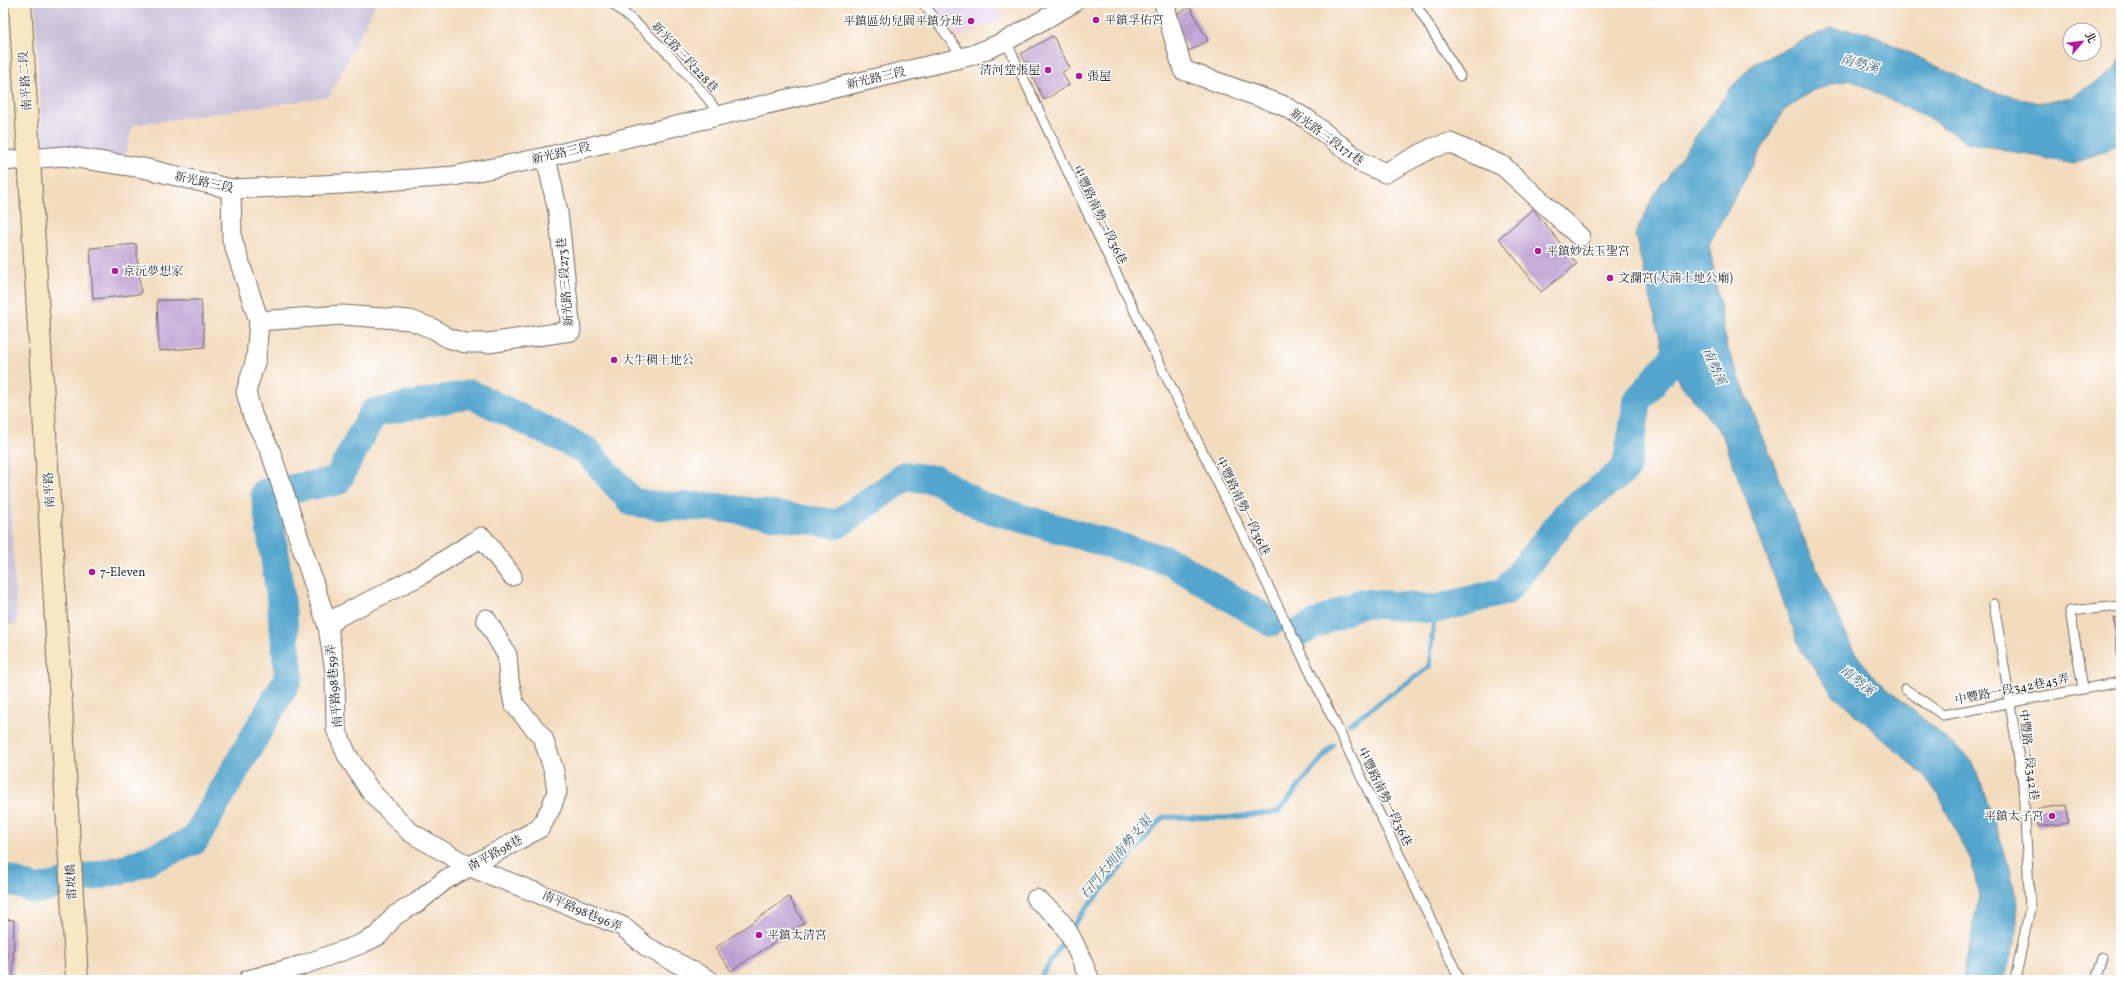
<svg xmlns="http://www.w3.org/2000/svg" width="2124" height="983" font-family="Vollkorn,'Noto Serif TC',serif">
	<style>
		.built { fill: #e6d2f0 }
		.industrial { fill: #c8bfd8 }
		.water { fill: #52a5cd; stroke: #3e687c }
		.lines { fill: none; stroke-linecap: round; stroke-linejoin: round }
		.stream { stroke: #52a5cd; stroke-width: 5 }
		.river { stroke: #52a5cd; stroke-width: 29 }
		.building { fill: #bb9cd0 }
		.lane-casing { stroke: #71695e; stroke-width: 11 }
		.street-casing { stroke: #71695e; stroke-width: 21 }
		.secondary-casing { stroke: #71695e; stroke-width: 24 }
		.lane { stroke: #fff; stroke-width: 9 }
		.street { stroke: #fff; stroke-width: 19 }
		.secondary { stroke: #f9e7c3; stroke-width: 22 }
		.poi-dot { fill: #b5179e; stroke: #fff; stroke-width: 1.5 }
		.labels { text-anchor: middle; stroke-width: 3; stroke-linejoin: round; paint-order: stroke }
		.poi-label { font-size: 12px; fill: #2b2b2b; stroke: #fff; text-anchor: start }
		.street-label { font-size: 12px; fill: #2b2b2b; stroke: #fff }
		.water-label { font-size: 13px; font-style: italic; fill: #3d6274; stroke: #fff }
	</style>
	<rect width="100%" height="100%" fill="#fff"/>
	<filter id="ink" filterUnits="userSpaceOnUse"><feTurbulence type="fractalNoise" baseFrequency=".025" numOctaves="2"/><feDisplacementMap in="SourceGraphic" scale="8" xChannelSelector="R" yChannelSelector="G"/><feConvolveMatrix kernelMatrix="1 2 1 2 8 2 1 2 1" color-interpolation-filters="sRGB"/></filter>
	<filter id="wash" filterUnits="userSpaceOnUse"><feTurbulence type="fractalNoise" baseFrequency=".012" numOctaves="4" result="noise"/><feDisplacementMap in="SourceGraphic" scale="16" xChannelSelector="R" yChannelSelector="G"/><feGaussianBlur stdDeviation="0.9" result="paint"/><feColorMatrix in="noise" values="0 0 0 0 0 0 0 0 0 0 0 0 0 0 0 0 0 1.4 0 .05"/><feComposite in="paint" operator="in"/></filter>
	<g filter="url(#wash)">
		<rect width="100%" height="100%" fill="#f3dbbd"/>
		<path class="built" d="M931,3H995L1003,19L958,36Z"/>
		<g class="industrial">
			<path d="M35,3H376L329,97L133,125L124,158L42,145Z"/>
			<path d="M3,358L17,625H3Z"/>
		</g>
		<path class="water" d="M1830,28L1866,32L1986,90L2038,103L2072,97L2113,71L2121,59V141L2108,149L2074,164L1966,142L1935,122L1849,79L1812,91L1783,111L1709,244L1727,347L1803,537L1852,648L1871,674L1972,761L1977,773L2004,850L2018,904L2015,941L2004,980H1961L1968,954L1979,896L1972,863L1937,793L1922,774L1832,693L1801,650L1722,434L1682,386L1662,346L1635,235L1654,195L1730,89L1753,64Z"/>
		<g class="lines">
			<g class="stream">
				<path d="M1349,724L1429,667L1435,609"/>
				<path d="M1070,930L1085,910L1163,817L1226,818L1278,812L1333,745"/>
				<path d="M1039,980L1066,937"/>
			</g>
			<g class="river">
				<path d="M1299,632L1361,603L1435,609L1506,591L1568,513L1626,469L1638,400L1681,349L1700,337"/>
				<path d="M3,878L36,890L125,869L194,841L289,677L280,592L265,493L337,481L373,413L471,394L587,451L632,502L661,506L716,507L838,524L906,476L937,480L983,507L1171,562L1271,622"/>
			</g>
		</g>
		<g id="blocks">
			<g class="building">
				<path d="M1190,7L1208,41L1189,51L1171,17Z"/>
				<path d="M1053,36L1070,68L1062,72L1069,85L1044,100L1021,53Z"/>
				<path d="M1533,209L1577,264L1541,292L1499,238Z"/>
				<path d="M136,244L141,294L93,299L90,248Z"/>
				<path d="M157,300H201L205,347L159,351Z"/>
				<path d="M2121,617V673H2119L2114,618Z"/>
				<path d="M2066,805L2069,823L2038,827L2036,809Z"/>
				<path d="M789,897L804,923L731,971L715,948Z"/>
				<path d="M3,919L14,920L13,980H3Z"/>
			</g>
		</g>
	</g>
	<g filter="url(#ink)">
		<use href="#blocks" fill-opacity="0" stroke="#71695e" stroke-width="1"/>
		<g class="lines">
			<defs>
				<g id="lane">
					<path d="M612,3C652,35 690,74 720,115"/>
					<path d="M923,3L963,57"/>
					<path d="M1415,3L1460,76"/>
					<path d="M1006,41C1153,356 1309,667 1460,980"/>
					<path d="M1994,604L2023,784L2030,908L2015,980"/>
					<path d="M2083,688L2070,611L2121,606"/>
					<path d="M1905,689L1943,715L2121,682"/>
					<path d="M2096,980L2103,958"/>
				</g>
				<g id="street">
					<path d="M1164,3L1183,70L1282,105L1307,119L1361,162L1385,173L1432,148L1450,143L1503,166L1580,237"/>
					<path d="M3,161L64,156L143,168L231,189L342,184L454,176L546,157L973,55L1006,41L1073,3"/>
					<path d="M231,189L232,239L259,321L256,359L246,392L253,417L270,450L328,627"/>
					<path d="M259,321L342,315L410,320L434,329L448,338L465,343H488L571,331L558,212L546,157"/>
					<path d="M512,576L482,537L419,576L336,618L328,627L335,672L336,729L347,755L371,792L410,832L470,867L622,926L647,947L709,980"/>
					<path d="M1036,899C1070,923 1074,944 1090,980"/>
					<path d="M248,980L303,965L361,944L379,935L394,916L418,902L445,880L540,828L551,808L557,792L554,771L543,738L514,704L509,680L507,655L486,619"/>
				</g>
				<path id="secondary" d="M20,3L77,980"/>
			</defs>
			<use href="#lane" class="lane-casing"/>
			<use href="#street" class="street-casing"/>
			<use href="#secondary" class="secondary-casing"/>
			<use href="#lane" class="lane"/>
			<use href="#street" class="street"/>
			<use href="#secondary" class="secondary"/>
		</g>
	</g>
	<g class="poi-dot">
		<circle cx="1096" cy="20" r="4"/>
		<circle cx="971" cy="21" r="4"/>
		<circle cx="1048" cy="70" r="4"/>
		<circle cx="1079" cy="76" r="4"/>
		<circle cx="1538" cy="251" r="4"/>
		<circle cx="115" cy="271" r="4"/>
		<circle cx="1610" cy="278" r="4"/>
		<circle cx="614" cy="360" r="4"/>
		<circle cx="92" cy="572" r="4"/>
		<circle cx="2052" cy="816" r="4"/>
		<circle cx="759" cy="935" r="4"/>
	</g>
	<g class="labels">
		<g class="poi-label">
			<text x="1104" y="24">平鎮孚佑宮</text>
			<text x="963" y="25" text-anchor="end">平鎮區幼兒園平鎮分班</text>
			<text x="1040" y="74" text-anchor="end">清河堂張屋</text>
			<text x="1087" y="80">張屋</text>
			<text x="1546" y="255">平鎮妙法玉聖宮</text>
			<text x="123" y="275">京沅夢想家</text>
			<text x="1618" y="282">文瀾宮(大湳土地公廟)</text>
			<text x="622" y="364">大牛稠土地公</text>
			<text x="100" y="576">7-Eleven</text>
			<text x="2044" y="820" text-anchor="end">平鎮太子宮</text>
			<text x="767" y="939">平鎮太清宮</text>
		</g>
		<g class="street-label">
			<text transform="translate(685 57) rotate(47)" y="4">新光路三段228巷</text>
			<text transform="translate(876 78) rotate(-13)" y="4">新光路三段</text>
			<text transform="translate(25 81) rotate(-94)" y="4">南平路二段</text>
			<text transform="translate(1327 137) rotate(36)" y="4">新光路三段171巷</text>
			<text transform="translate(561 153) rotate(-13)" y="4">新光路三段</text>
			<text transform="translate(204 182) rotate(12)" y="4">新光路三段</text>
			<text transform="translate(1100 215) rotate(64)" y="4">中豐路南勢一段36巷</text>
			<text transform="translate(565 282) rotate(-95)" y="4">新光路三段273巷</text>
			<text transform="translate(49 490) rotate(-93)" y="4">南平路</text>
			<text transform="translate(1243 506) rotate(64)" y="4">中豐路南勢一段36巷</text>
			<text transform="translate(334 686) rotate(-95)" y="4">南平路98巷59弄</text>
			<text transform="translate(2012 689) rotate(-11)" y="4">中豐路一段342巷45弄</text>
			<text transform="translate(2029 755) rotate(83)" y="4">中豐路一段342巷</text>
			<text transform="translate(1385 797) rotate(64)" y="4">中豐路南勢一段36巷</text>
			<text transform="translate(495 853) rotate(-29)" y="4">南平路98巷</text>
			<text transform="translate(71 882) rotate(-93)" y="4">雷坡橋</text>
			<text transform="translate(582 911) rotate(23)" y="4">南平路98巷96弄</text>
		</g>
		<g class="water-label">
			<text transform="translate(1860 63) rotate(16)" y="5">南勢溪</text>
			<text transform="translate(1715 366) rotate(67)" y="5">南勢溪</text>
			<text transform="translate(1858 680) rotate(40)" y="5">南勢溪</text>
			<text transform="translate(1115 857) rotate(-50)" y="5">石門大圳南勢支渠</text>
		</g>
	</g>
	<rect width="2124" height="983" fill="none" stroke="#fff" stroke-width="16"/>
	<g transform="translate(2082 42) rotate(62)"><circle r="19" fill="#ffffff" stroke="#aaaaaa"/>
	<path d="M0-3L7 15L0 10L-7 15Z" fill="#b5179e"/>
	<text y="-6" font-size="11" font-weight="bold" text-anchor="middle" fill="#2b2b2b">北</text>
	</g>
</svg>
